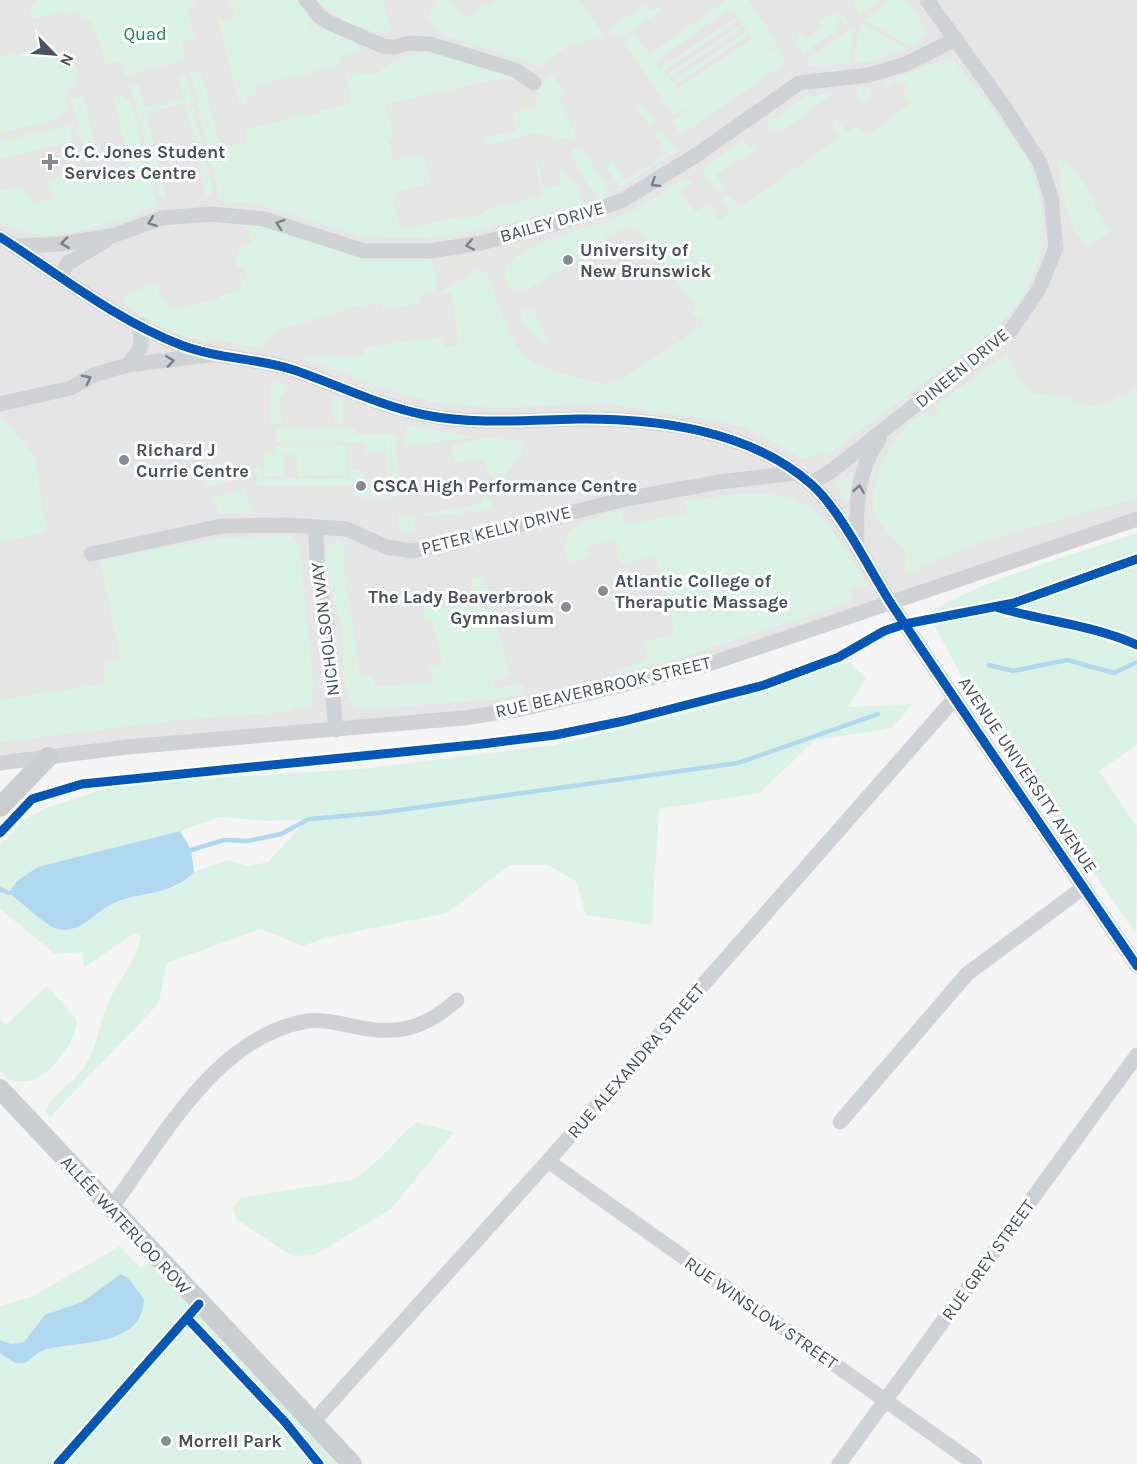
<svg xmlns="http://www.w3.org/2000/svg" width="1137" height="1464" font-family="Karla,sans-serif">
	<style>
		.education { fill: #e6e5e6 }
		.green { fill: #daf2e6; fill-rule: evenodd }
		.sand { fill: #e6e6e1 }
		.water { fill: #afd7ee }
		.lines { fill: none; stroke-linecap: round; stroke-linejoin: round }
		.stream { stroke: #afd7ee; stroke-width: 4.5 }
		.minor { stroke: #cfd1d4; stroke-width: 15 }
		.major { stroke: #cbced1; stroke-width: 20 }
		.cycleway-casing { stroke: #fff; stroke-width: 13 }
		.cycleway { stroke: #0057b8; stroke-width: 9 }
		.oneway { stroke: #797e89 }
		.poi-dot { fill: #868b94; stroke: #fff; stroke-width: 2 }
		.labels { text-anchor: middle; stroke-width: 6; stroke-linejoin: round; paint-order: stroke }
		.park-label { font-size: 18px; fill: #19835e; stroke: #fff }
		.poi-label { font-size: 18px; font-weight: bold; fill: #4a5260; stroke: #fff; text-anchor: start }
		.street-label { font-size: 18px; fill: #4a5260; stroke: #fff }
	</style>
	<rect width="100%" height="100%" fill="#f4f4f4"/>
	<path class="education" d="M0,0H1137V519L837,623L522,709L0,763Z"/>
	<g class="green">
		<path d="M36,0H195L187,13L194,38L181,42L185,60L125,75L121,61L105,64L97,33L89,28L93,22L74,11L71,17L63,12L33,19L30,9Z"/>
		<path d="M238,0H298L309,16L310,28C324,25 355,37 362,50L340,57V65L255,86L257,95L245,98L246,103L240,105L217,17L226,21L231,20L235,13L234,7L227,3Z"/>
		<path d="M317,0H383L390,31C372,39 328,15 317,0Z"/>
		<path d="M435,0H450L463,19L497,0H579L605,37L569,45L539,66L437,33L428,16Z"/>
		<path d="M727,0H748L778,43L765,54L779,47L785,63L681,135L672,121L686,110L684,108L674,115L623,42L635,34L649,54ZM733,7L738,16L660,69L655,61ZM739,19L742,24L666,76L664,71ZM744,26L747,31L672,83L669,78ZM749,34L752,39L676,90L674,86Z"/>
		<path d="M854,0H879L859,15L852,1Z"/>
		<path d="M890,0H906L924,26L927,35H922L918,43L910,46L865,20Z"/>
		<path d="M645,4L652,11L658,7L661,11L623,35L617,36L606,31Z"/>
		<path d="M837,12L840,17L844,14L849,22L845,25L841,20L836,23L839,28L804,53L798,42L799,32L805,39L822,27L818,21Z"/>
		<path d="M861,23L905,48L871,61L854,63Z"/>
		<path d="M853,28L849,63L807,66V59Z"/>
		<path d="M56,44V59L62,63L67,61L73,54L79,77L75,78L77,86L64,90L68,109L55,120L0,133V58Z"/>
		<path d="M434,51L516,77V81L497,79L386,104L394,138L388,139L394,161L423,155L430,184L392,193L400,230L461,216L462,219L483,214V211L543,196L534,157L538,160L542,188L560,185V168C574,176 578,189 584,204L476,231L430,238L363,237L255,203L220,201L191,73L201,70L218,139H220L223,148L246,142L245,129L320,113L319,111L351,103L346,73L378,74C394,57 411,53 434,51Z"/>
		<path d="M951,57L1000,119L1030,164L1042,211L1040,255L1023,297L996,329L826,456L822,452L808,458L800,457L745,427L716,421L603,403L495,408L441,403L402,394L296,356L362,357L365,347L443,337L445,348L459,345L451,292L441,294L442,291L478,270L487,273C499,302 505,347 535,363C553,373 578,377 598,383L608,384L622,379L701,327L703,320L693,315L695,300L690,298L639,231L628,228L606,236V244L522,292L511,290C504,281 503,270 511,261C529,241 610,222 638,208C655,200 668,186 685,179L692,183L681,191L695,212L707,205L719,221L730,213L722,199L729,194L739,208L840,137L832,124L838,119L847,133L857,125L866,137L910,104L902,93L907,88L902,79L886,88L884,82Z"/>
		<path d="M551,73L565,94L559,98L578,141L535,133L484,146L482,138L516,131L512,110L518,112L537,108L535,95Z"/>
		<path d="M185,75L213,193L207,197L206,195L185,103L146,113L166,198L159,196L131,87L139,85L144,107L167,105V102L183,98L178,76Z"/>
		<path d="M857,85L870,89L871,99L865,104L857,94Z"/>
		<path d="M828,92L833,94L779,133L770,132L766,124L809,94L812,97Z"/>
		<path d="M83,96L94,141L82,143L71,99Z"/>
		<path d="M122,96L131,102L141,143L138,147L140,153L144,155L148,169L146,172L127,177L121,171L128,169L126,160L128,159L113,97Z"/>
		<path d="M640,105L656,122L650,127L636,107Z"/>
		<path d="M69,125L72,141L0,159V142Z"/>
		<path d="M661,130L678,150L621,187L605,167L612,162L625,181L667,153L654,134Z"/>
		<path d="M743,140L749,148L758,143L756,149L716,175L724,188L717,193L703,173L704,167Z"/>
		<path d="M571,149H583L611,194L602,198L590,188L571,154Z"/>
		<path d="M1065,158L1096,200L1092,203L1111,231L1088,248C1067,227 1062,190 1058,161Z"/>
		<path d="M104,165L106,174L115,172L114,184L146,176L150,178L156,206C141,210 131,218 116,223L115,220C77,233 36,244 0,222V191L23,187L34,204L53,198L46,181Z"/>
		<path d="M244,219L340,251L365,256H430C435,269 442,281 432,293L429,290L420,296L421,303L383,310L381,303L357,306L282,329L275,333L262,348L208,338L206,342C178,334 146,322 124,304L123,298L127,294L159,283V298L167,302L168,309L218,300V297L242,290L241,284L247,277L245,269L237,266L235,257L239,256L238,246L253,243L249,229L245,230Z"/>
		<path d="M523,310L534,311L548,339L547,344C534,339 526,328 521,316Z"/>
		<path d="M1007,353L1016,374L1030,393L1063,397L1087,407L1106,403L1137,388V498L983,541L904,574L907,554C897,540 878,526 874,509C869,487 889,442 904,428C911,421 920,416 927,412L933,417L940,411L935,406Z"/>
		<path d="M277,382L290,385L280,397L281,424H270V385Z"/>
		<path d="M334,396L343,400V424H334L336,416L332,411Z"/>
		<path d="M0,419L6,422L35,457L46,532L0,542Z"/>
		<path d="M406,425L473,437L404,446Z"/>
		<path d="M277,428H304L305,433L306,428H355V434H396L398,497H354L353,486H257L256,466H261L262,479L350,478V470L363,471L364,478H374L375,489L376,478L387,477L386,442H381L384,444V453H366L365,442H342V439L339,442H297L296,440L295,442H276Z"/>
		<path d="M483,438L520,440L526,444C517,463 512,475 490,477L483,459L454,463L451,446Z"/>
		<path d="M276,445H346L347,466H341L347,468V476H336L334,470V476H310V470L308,476L298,477V455L283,454L284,477H274L273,470L272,477H264L263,452H272L274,457Z"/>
		<path d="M232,472L234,480L208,487L206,479L214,477L218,482L217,476Z"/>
		<path d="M853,473L848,505L836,484Z"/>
		<path d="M245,488L253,514L219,513L214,497Z"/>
		<path d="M752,493L789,497L803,505L806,503C823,516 859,566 866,586L849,588L853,601L686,656L616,675L615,672L647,659L644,642L675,634L656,556L621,564L615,540L587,547L589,557L567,562C554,524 592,517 621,511L624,525L687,513L685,501Z"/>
		<path d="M482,498L490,499L495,512L491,510L415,517L412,523L416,529L413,532L403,533L398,528V515L410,516L482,504Z"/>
		<path d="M1137,533V745L1099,771L1137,827L1136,934L986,718C965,686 950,651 929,618V612C993,576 1068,556 1137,533Z"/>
		<path d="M292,536L299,546L313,686L311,709L293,707L294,711L179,720L0,742V700L104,684V664L120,657L100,560L219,538Z"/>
		<path d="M338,541L345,544L343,571L352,617L359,677L372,675L375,687L434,683L429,668L443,663L432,621L424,619L423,607L474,591L471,579L483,576L510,676L492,682L495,689L522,683L525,694L499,699L366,709L358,705L356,707C339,692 345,648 341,626C336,599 323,576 326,548Z"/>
		<path d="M851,663L866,679L848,707L913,704L892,728L815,740L760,793L659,809L652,925L586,915L576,881L548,865H510L447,913L324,938L303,946L261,929L166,963L159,1003L50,1117L45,1112C53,1092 72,1085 84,1067C97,1047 99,1024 108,1003C118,981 136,961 141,937L134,933L84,968L83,952L55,954L0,909V845L26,819L46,808L120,784L360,769L555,745L700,710L766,689L830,664ZM219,817L268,821L308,819L268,862L249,866L228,860L194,872L176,887L112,903L38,867L180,831Z"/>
		<path d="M47,986L76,1019C79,1040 49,1077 29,1081C23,1082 15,1081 9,1080L0,1070V1019L6,1025Z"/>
		<path d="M416,1122L454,1132L391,1209L315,1255L292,1256L236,1219L233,1207L240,1198L352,1180C374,1168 396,1140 416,1122Z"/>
		<path d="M120,1246L141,1268L155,1257L352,1464H0V1306L31,1297Z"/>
	</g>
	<g class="sand">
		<path d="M535,95L538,108L518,112L512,110L517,108L516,99Z"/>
		<path d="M530,236V239L437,275L435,269L498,244Z"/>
	</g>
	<g class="water">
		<path d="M180,831L191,850L194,872C171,896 142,891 114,903C95,911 80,935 57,929C45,925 20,901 9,893L17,881L38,867Z"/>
		<path d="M121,1274L128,1278L144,1299C143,1348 78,1340 44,1350C38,1352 31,1359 25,1363H15L0,1353V1340L11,1344L24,1342L45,1315L82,1302Z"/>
	</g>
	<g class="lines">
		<g class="stream">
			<path d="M989,665L1013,671L1067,660L1114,673L1137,662"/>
			<path d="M191,850L224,840L248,841L281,834L309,819L378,813L738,763L878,714"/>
			<path d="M0,889L9,893"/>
		</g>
		<g class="minor">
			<path d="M306,0L320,17L330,23L383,46L394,47L410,43L430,44L515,70L534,83"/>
			<path d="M0,237C58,274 116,320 181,345C218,359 257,358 294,370C338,385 380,406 425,415C476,425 526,420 577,419C655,418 750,430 811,484C840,509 870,571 892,605C972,726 1055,845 1137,966"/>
			<path d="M15,246L62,244L115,235L162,218L211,214L264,219L364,251H430L481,243L568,220L623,200L695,156L799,83L869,75L906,64L954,40"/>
			<path d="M60,276L68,263L105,241"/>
			<path d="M128,365L141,347L140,325"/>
			<path d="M0,404L71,388L96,374L128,365L209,355"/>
			<path d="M811,483L830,472L1011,330L1038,291L1056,248L1051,197L1040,163L1005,108L927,0"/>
			<path d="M316,528L317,567L326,620L336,730"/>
			<path d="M857,547C856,508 856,472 879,439"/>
			<path d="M91,554L221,526L290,525L347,529L386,547L413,551L626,499L719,482L796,473"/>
			<path d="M0,763L127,747L464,718L522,709L709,664L1137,519"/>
			<path d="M840,1122L967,974L1084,887"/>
			<path d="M548,1161L975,1464"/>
			<path d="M110,1209C162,1141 214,1037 307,1021C321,1019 339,1023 352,1026C396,1036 423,1030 457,1000"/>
			<path d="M313,1422L548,1161L955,698"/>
			<path d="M839,1464L1137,1055"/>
		</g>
		<g class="major">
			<path d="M0,807L48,757"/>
			<path d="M0,1089L352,1464"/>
		</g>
		<defs>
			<g id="cycleway">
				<path d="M0,237C58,274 116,320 181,345C218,359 257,358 294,370C338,385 380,406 425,415C476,425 526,420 577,419C655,418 750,430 811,484C840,509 870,571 892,605C972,726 1055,845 1137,966"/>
				<path d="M996,607C1042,621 1094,625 1137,645"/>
				<path d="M0,833L32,799L82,784L482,744L555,735L624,721L764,685L839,657L884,631L905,624L1014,603L1137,559"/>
				<path d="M187,1318L285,1422L319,1464"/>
				<path d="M58,1464L199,1304"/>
			</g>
		</defs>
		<use href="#cycleway" class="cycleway-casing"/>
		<use href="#cycleway" class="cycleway"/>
	</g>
	<defs><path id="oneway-chevron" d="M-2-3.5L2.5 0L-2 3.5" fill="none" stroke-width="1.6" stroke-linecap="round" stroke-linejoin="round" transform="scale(1.5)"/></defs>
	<g class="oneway">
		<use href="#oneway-chevron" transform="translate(655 183) rotate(148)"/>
		<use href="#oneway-chevron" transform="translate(152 222) rotate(160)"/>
		<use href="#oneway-chevron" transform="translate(280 224) rotate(-162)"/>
		<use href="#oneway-chevron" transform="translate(65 243) rotate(173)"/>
		<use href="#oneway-chevron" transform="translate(470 245) rotate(169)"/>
		<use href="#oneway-chevron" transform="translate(170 361) rotate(-8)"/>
		<use href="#oneway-chevron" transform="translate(87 379) rotate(-28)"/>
		<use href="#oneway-chevron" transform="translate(859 489) rotate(-81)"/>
	</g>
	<g class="poi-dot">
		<path d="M47 153h6v6h6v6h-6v6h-6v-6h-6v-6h6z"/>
		<circle cx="568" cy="260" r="6"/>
		<circle cx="124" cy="460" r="6"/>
		<circle cx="361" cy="486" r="6"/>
		<circle cx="603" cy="591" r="6"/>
		<circle cx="566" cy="607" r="6"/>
		<circle cx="166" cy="1441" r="6"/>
	</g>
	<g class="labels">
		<g class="park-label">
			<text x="145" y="40">Quad</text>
		</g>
		<g class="poi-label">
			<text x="64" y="158">C. C. Jones Student<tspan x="64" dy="21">Services Centre</tspan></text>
			<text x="580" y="256">University of<tspan x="580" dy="21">New Brunswick</tspan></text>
			<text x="136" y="456">Richard J<tspan x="136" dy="21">Currie Centre</tspan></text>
			<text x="373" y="492">CSCA High Performance Centre</text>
			<text x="615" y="587">Atlantic College of<tspan x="615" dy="21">Theraputic Massage</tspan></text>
			<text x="554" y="603" text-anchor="end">The Lady Beaverbrook<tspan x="554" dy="21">Gymnasium</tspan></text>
			<text x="178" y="1447">Morrell Park</text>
		</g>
		<g class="street-label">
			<text transform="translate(552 222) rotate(-16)" y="6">BAILEY DRIVE</text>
			<text transform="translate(962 368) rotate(-39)" y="6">DINEEN DRIVE</text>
			<text transform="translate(496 530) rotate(-14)" y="6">PETER KELLY DRIVE</text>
			<text transform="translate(325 629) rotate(-97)" y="6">NICHOLSON WAY</text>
			<text transform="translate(603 687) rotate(-13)" y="6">RUE BEAVERBROOK STREET</text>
			<text transform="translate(1028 775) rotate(56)" y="6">AVENUE UNIVERSITY AVENUE</text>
			<text transform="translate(636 1061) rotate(-49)" y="6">RUE ALEXANDRA STREET</text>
			<text transform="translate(126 1225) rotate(47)" y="6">ALLÉE WATERLOO ROW</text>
			<text transform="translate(988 1260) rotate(-54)" y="6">RUE GREY STREET</text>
			<text transform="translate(761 1313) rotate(35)" y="6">RUE WINSLOW STREET</text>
		</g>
	</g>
	<g transform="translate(54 54) rotate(115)" stroke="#ffffff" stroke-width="4.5" paint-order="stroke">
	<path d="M0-4.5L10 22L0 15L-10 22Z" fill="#4a5260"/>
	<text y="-9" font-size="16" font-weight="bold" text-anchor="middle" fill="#4a5260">N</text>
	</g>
</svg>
